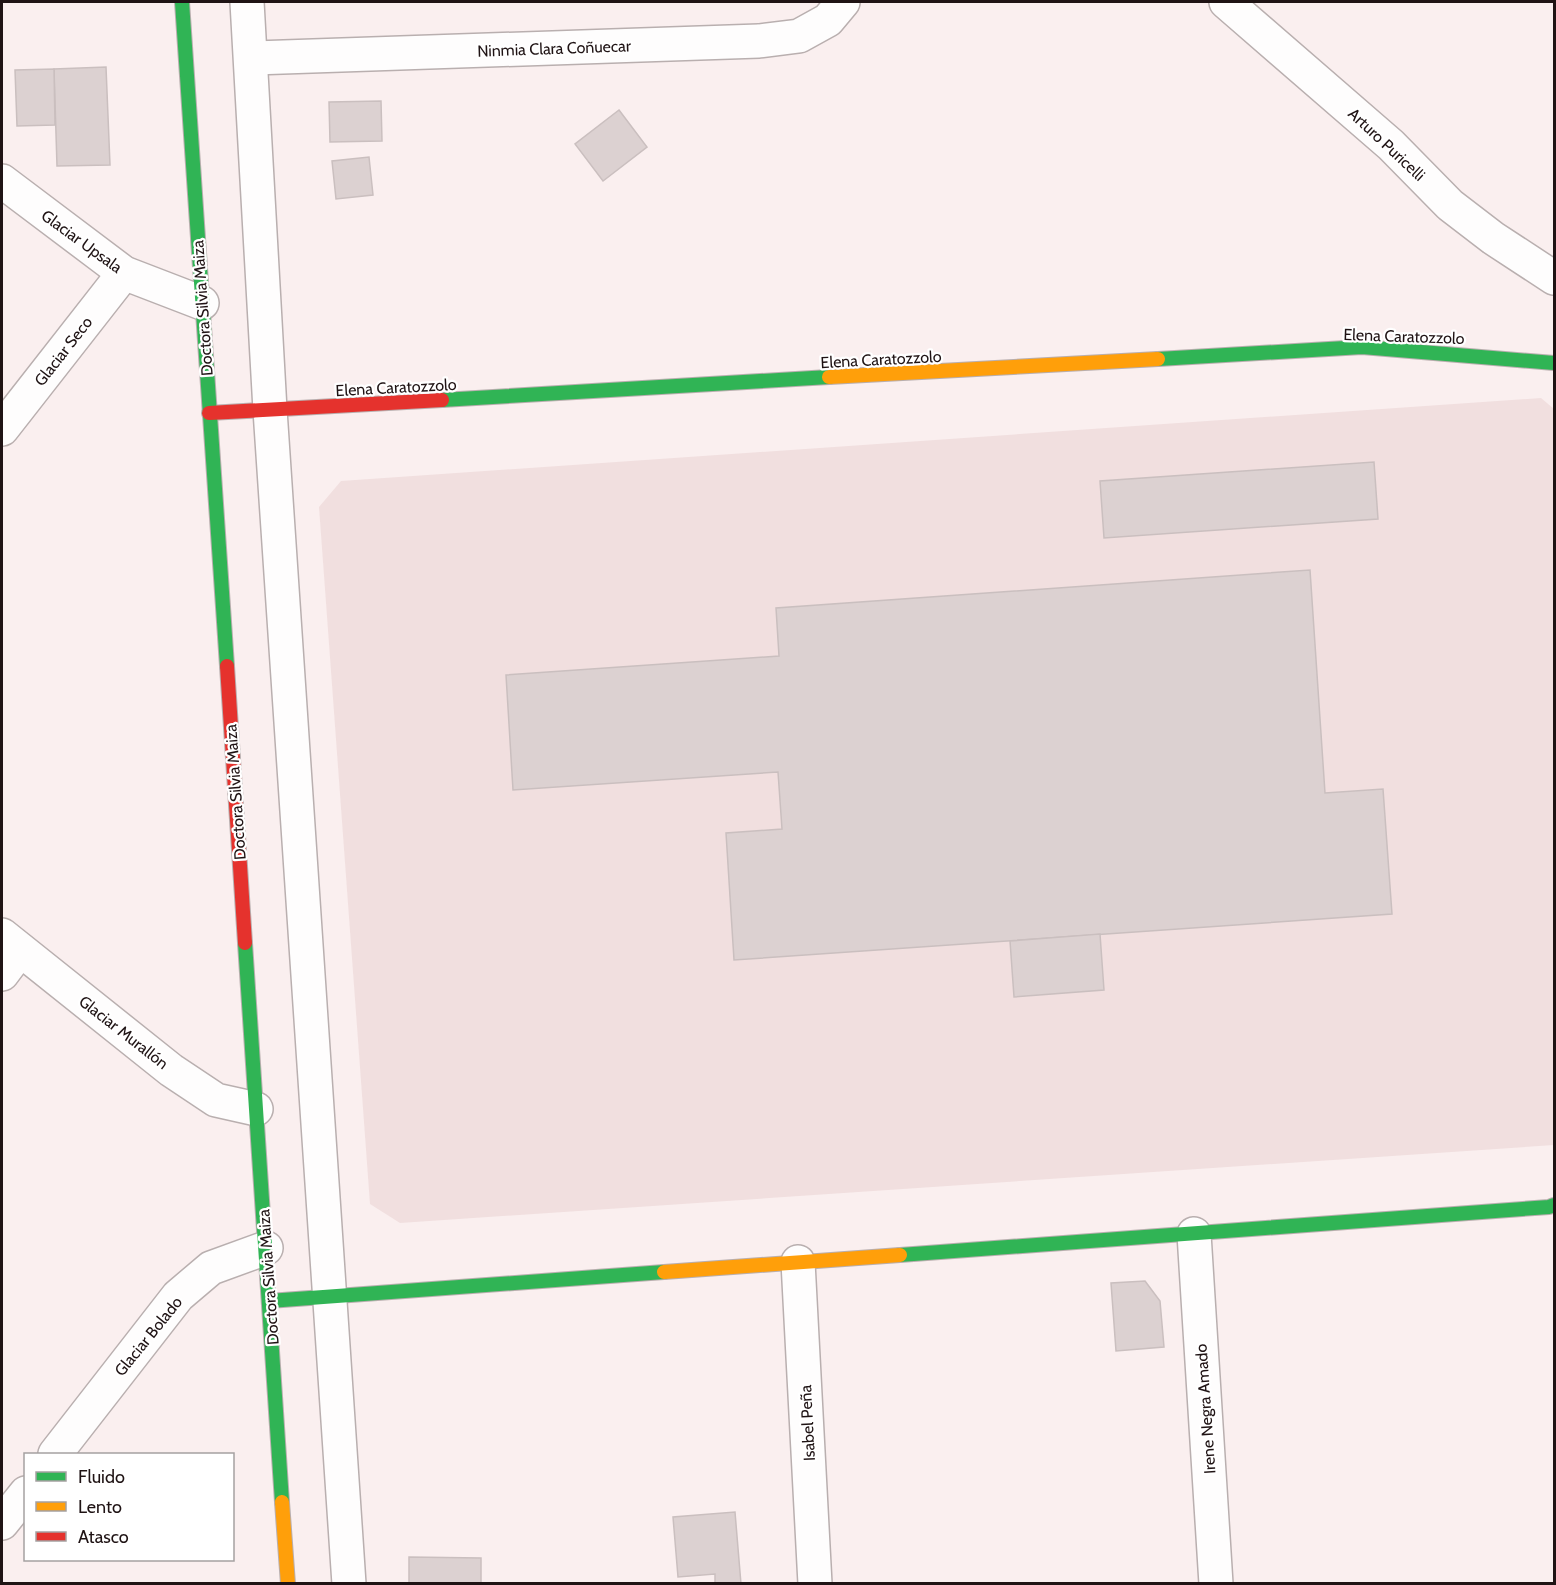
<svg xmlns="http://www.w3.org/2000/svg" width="1556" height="1585" font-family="Cabin,sans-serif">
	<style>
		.built { fill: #f1dfdf }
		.building { fill: #dcd1d1; stroke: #cabfbf; stroke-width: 1.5 }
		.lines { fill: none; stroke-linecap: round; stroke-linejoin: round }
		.street-casing { stroke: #b9afaf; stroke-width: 36 }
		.fast-casing { stroke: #b9afaf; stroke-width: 16 }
		.slow-casing { stroke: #b9afaf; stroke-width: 16 }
		.jam-casing { stroke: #b9afaf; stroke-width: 16 }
		.street { stroke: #fefdfd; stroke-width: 33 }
		.fast { stroke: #30b455; stroke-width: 14 }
		.slow { stroke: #ff9f0a; stroke-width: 14 }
		.jam { stroke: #e5322d; stroke-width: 14 }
		.labels { text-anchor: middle; stroke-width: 4.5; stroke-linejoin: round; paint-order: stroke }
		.street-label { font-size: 16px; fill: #1f1314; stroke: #fff }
	</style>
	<rect width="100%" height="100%" fill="#faefef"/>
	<path class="built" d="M1541,398L1554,409V1145L400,1223L370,1204L319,507L341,481Z"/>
	<g class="building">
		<path d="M106,67L110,165L57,166L54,69Z"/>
		<path d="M54,69L55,125L17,126L15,70Z"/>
		<path d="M381,101L382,141L330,142L329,102Z"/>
		<path d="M619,110L647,147L603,181L575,144Z"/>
		<path d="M369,157L373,195L336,199L332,161Z"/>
		<path d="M1374,462L1378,519L1104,538L1100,481Z"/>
		<path d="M1310,570L1325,793L1383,789L1392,914L734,960L726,833L782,829L778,772L513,790L506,675L779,656L776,608Z"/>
		<path d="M1100,934L1104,990L1014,997L1010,941Z"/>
		<path d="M1145,1281L1160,1301L1164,1347L1116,1351L1111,1283Z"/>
		<path d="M735,1512L741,1584H715V1574L678,1577L673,1517Z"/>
		<path d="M409,1557L481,1558V1584H409Z"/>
	</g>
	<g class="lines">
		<defs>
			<g id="street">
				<path d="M247,2L270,410L349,1584"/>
				<path d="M1226,2L1391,145L1450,205L1493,238L1554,278"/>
				<path d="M251,58L759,41L799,36L828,20L843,2"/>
				<path d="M2,181L124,273L202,303"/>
				<path d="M2,429L124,273"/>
				<path d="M2,935L171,1070L216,1100L256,1109"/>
				<path d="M2,974L20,950"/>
				<path d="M1194,1234L1216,1584"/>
				<path d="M798,1262L815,1584"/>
				<path d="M55,1454L178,1296L211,1268L266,1248"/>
				<path d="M2,1523L26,1493"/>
			</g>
			<g id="fast">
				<path d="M182,2L227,666"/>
				<path d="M1158,359L1362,347L1554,363"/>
				<path d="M442,400L829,377"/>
				<path d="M245,943L282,1502"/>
				<path d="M900,1255L1549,1207L1554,1205"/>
				<path d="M269,1301L664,1272"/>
			</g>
			<g id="slow">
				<path d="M829,377L1158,359"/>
				<path d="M664,1272L900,1255"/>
				<path d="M282,1502L288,1584"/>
			</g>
			<g id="jam">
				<path d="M209,413L442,400"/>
				<path d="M227,666L245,943"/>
			</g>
		</defs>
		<use href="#street" class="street-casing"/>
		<use href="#fast" class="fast-casing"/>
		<use href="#slow" class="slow-casing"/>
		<use href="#jam" class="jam-casing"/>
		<use href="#street" class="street"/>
		<use href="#fast" class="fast"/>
		<use href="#slow" class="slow"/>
		<use href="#jam" class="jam"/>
	</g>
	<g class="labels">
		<g class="street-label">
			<text transform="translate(554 48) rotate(-2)" y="6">Ninmia Clara Coñuecar</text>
			<text transform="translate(1387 144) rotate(43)" y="6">Arturo Puricelli</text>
			<text transform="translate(82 241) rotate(36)" y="6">Glaciar Upsala</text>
			<text transform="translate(202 308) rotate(-94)" y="6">Doctora Silvia Maiza</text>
			<text transform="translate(1404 336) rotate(2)" y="6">Elena Caratozzolo</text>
			<text transform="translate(63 351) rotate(-52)" y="6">Glaciar Seco</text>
			<text transform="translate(881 359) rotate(-3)" y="6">Elena Caratozzolo</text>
			<text transform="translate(396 387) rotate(-3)" y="6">Elena Caratozzolo</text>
			<text transform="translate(235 792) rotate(-94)" y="6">Doctora Silvia Maiza</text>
			<text transform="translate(124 1032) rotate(38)" y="6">Glaciar Murallón</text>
			<text transform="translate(268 1277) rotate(-94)" y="6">Doctora Silvia Maiza</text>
			<text transform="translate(148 1336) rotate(-51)" y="6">Glaciar Bolado</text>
			<text transform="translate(1205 1409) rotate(-94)" y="6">Irene Negra Amado</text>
			<text transform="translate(807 1423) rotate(-93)" y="6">Isabel Peña</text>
		</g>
	</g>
	<rect width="1556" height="1585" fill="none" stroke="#1f1314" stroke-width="6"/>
	<rect x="24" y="1453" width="210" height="108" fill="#ffffff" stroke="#a5a1a1" stroke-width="1.5"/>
	<rect x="36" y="1472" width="30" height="9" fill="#30b455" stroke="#a5a1a1" stroke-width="1.5"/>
	<text x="78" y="1483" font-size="18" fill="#1f1314">Fluido</text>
	<rect x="36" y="1502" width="30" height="9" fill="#ff9f0a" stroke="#a5a1a1" stroke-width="1.5"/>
	<text x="78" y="1513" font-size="18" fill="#1f1314">Lento</text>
	<rect x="36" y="1532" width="30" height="9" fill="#e5322d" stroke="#a5a1a1" stroke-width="1.5"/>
	<text x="78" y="1543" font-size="18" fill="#1f1314">Atasco</text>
</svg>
